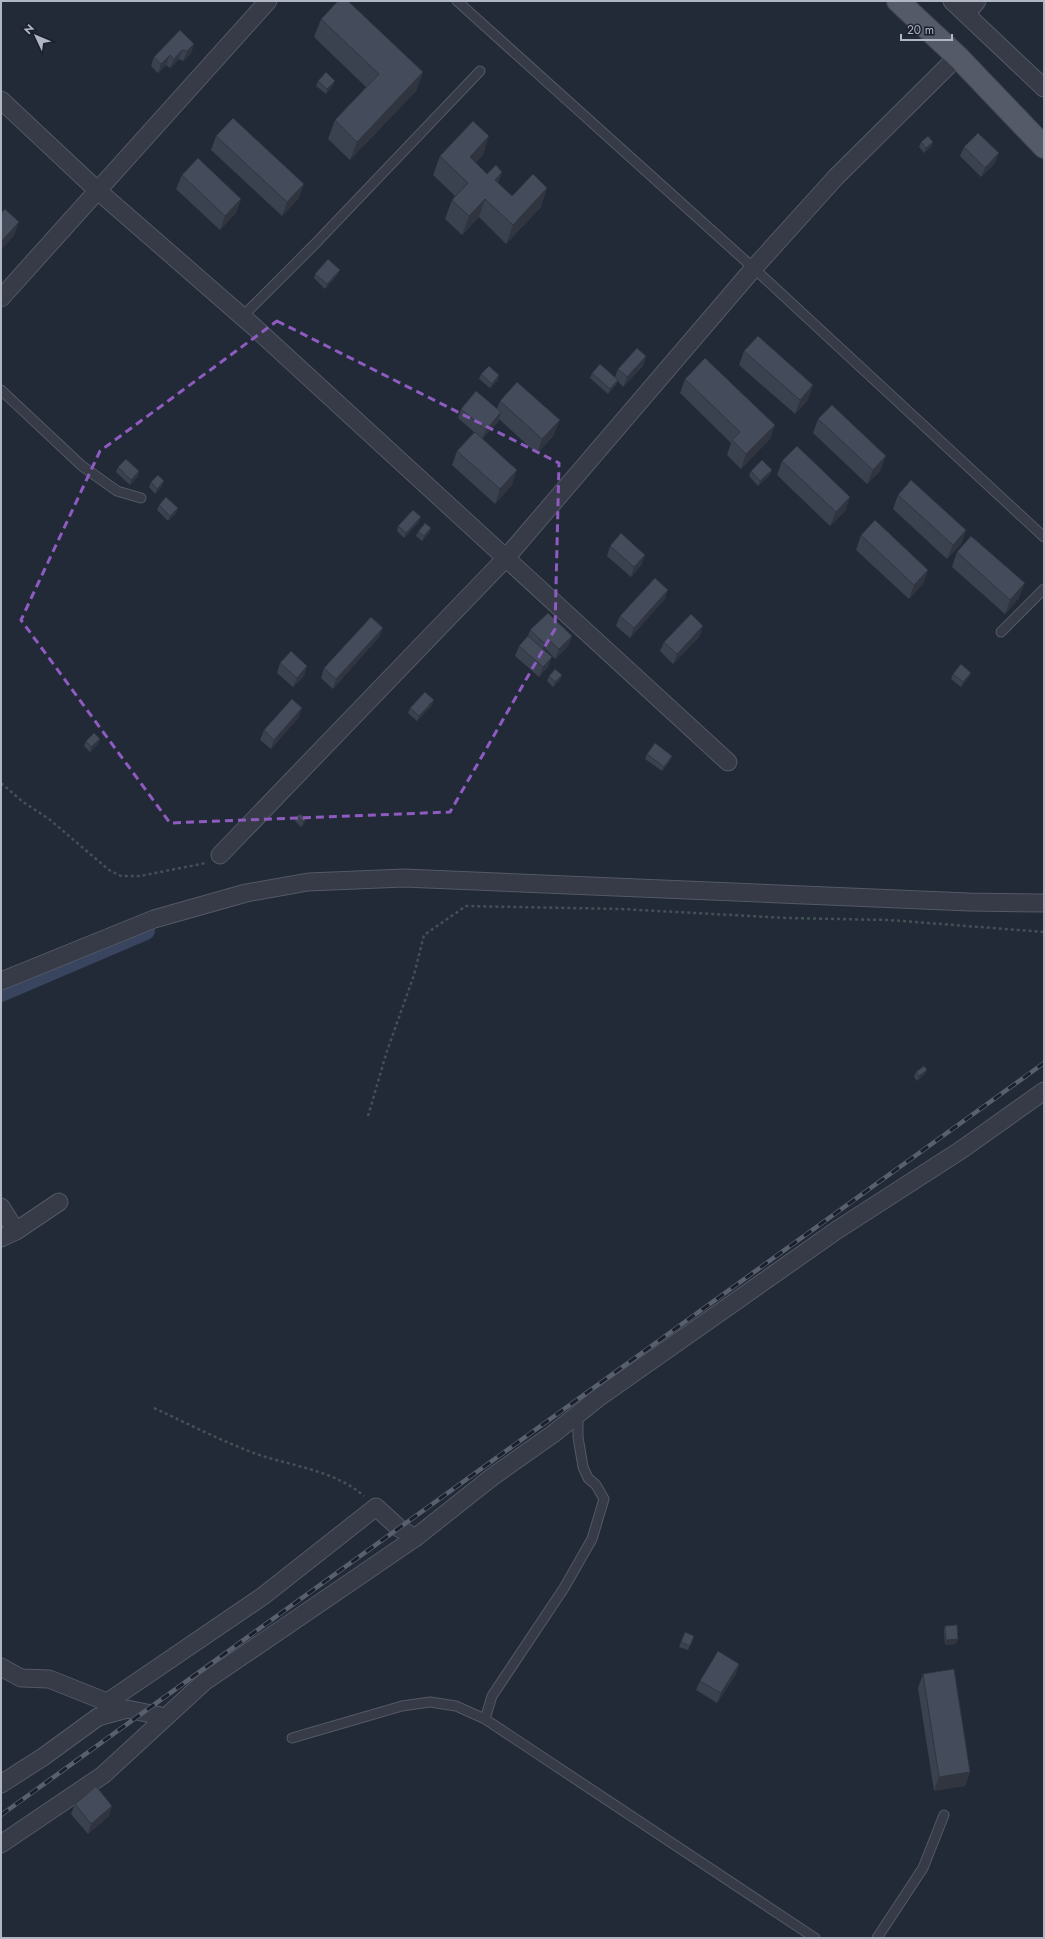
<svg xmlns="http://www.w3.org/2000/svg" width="1045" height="1939" font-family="Jost,sans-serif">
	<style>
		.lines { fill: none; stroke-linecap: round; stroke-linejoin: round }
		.canal { stroke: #39455f; stroke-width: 18 }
		.lane-casing { stroke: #535965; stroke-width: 11 }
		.street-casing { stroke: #535965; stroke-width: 19 }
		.primary-casing { stroke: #3f4451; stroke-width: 24 }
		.path { stroke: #425155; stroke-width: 2.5; stroke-dasharray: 3 3; stroke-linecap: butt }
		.lane { stroke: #363b47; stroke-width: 9 }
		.street { stroke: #363b47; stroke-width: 17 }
		.primary { stroke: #545a67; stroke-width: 22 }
		.rail-casing { stroke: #585f6e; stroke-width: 4.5 }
		.rail { stroke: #1b202c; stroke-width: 3; stroke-dasharray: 9; stroke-linecap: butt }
		.wall { fill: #3a414f }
		.shaded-wall { fill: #303540 }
		.building { fill: #444c5c; stroke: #303540 }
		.marked { fill: none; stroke: #8e5cc1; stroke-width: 3; stroke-dasharray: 8 5; stroke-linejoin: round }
	</style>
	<rect width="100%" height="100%" fill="#222937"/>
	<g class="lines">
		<path class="canal" d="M1,993L146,931"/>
		<defs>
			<g id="lane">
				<path d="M457,1L759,273L1044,537"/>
				<path d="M242,317L314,245L480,71"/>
				<path d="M1,390L82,466L117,491L141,498"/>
				<path d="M1001,632L1044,589"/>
				<path d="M578,1414V1437L583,1467L588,1478L596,1485L604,1499L592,1539L564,1588L492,1696L485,1719L815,1938"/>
				<path d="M292,1738L402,1706L430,1702L456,1706L485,1719"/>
				<path d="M877,1938L923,1868L944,1815"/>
			</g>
			<g id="street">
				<path d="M952,1L1044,88"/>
				<path d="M966,14L977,1"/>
				<path d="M1,100L97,190L252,325L728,762"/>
				<path d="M1,298L268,1"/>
				<path d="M220,855L505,559L753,269L836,177L957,57"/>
				<path d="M1,981L154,919L246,893L308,882L404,878L969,902L1044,903"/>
				<path d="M1,1207L16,1231"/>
				<path d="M1,1238L16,1231L59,1202"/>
				<path d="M1,1667L21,1678L49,1679L117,1706"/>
				<path d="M106,1703L263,1596L376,1507L399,1528L415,1538"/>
				<path d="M1,1784L43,1757L98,1717L127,1709L166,1717L204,1682L415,1538L492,1477L553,1434L598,1398L837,1230L961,1150L1044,1091"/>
				<path d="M1,1844L103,1775L166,1717"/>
			</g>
			<path id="primary" d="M898,1L959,58L1044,147"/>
		</defs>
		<use href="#lane" class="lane-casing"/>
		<use href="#street" class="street-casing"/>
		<use href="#primary" class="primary-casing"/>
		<g class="path">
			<path d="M1,783L23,802L49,819L109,870L121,876H140L206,863"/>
			<path d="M368,1116L387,1051L414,975L424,935L466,906L621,909L787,918L889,920L1044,932"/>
			<path d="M154,1408C186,1423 218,1439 251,1452C288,1466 333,1469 364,1496"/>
		</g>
		<use href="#lane" class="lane"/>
		<use href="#street" class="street"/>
		<use href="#primary" class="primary"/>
		<defs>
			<path id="rail" d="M1,1815L1044,1063"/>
		</defs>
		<use href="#rail" class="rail-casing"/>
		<use href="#rail" class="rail"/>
	</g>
	<g class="wall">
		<path d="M321,19L423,72L416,91L350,160L328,139L335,120L366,87L314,37Z"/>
		<path d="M194,44L191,53L183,61L179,59L170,68L166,65L158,73L151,66L154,57Z"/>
		<path d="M318,81L333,85L326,94L316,86Z"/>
		<path d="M216,136L299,198L282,216L211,150Z"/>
		<path d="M921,142H933L931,147L924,153L919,147Z"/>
		<path d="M964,147L995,163L981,177L960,156Z"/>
		<path d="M483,155L475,163L487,174L502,172L498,183L512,196L547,188L541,207L506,244L479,217L462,235L445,219L452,200L455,196L433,175L440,156Z"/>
		<path d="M182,175L241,199L236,213L220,230L176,189Z"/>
		<path d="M315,274H338L325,289L314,278Z"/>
		<path d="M744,351L808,400L795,414L739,365Z"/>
		<path d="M646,356L643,366L623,387L618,381L616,385L608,394L590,378L592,373L615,377L618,369Z"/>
		<path d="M481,374L498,380L490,388L479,379Z"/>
		<path d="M685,379L775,425L770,439L741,469L727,455L731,443L680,393Z"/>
		<path d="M500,401L554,435L537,454L499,419L498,422L482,439L512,485L495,504L452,465L457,451L474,432L458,418L461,409H497Z"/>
		<path d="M818,419L881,470L867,484L813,433Z"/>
		<path d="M782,461L850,497L845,511L830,526L777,475Z"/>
		<path d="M118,467L139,471L138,476L130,485L116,472Z"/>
		<path d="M772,470L770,475L758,486L749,476L751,471Z"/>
		<path d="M151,482L162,486L155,494L149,487Z"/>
		<path d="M898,495L966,530L961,544L947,559L893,509Z"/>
		<path d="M159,505L178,508L176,513L168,521L157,510Z"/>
		<path d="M419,522L404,538L397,531L398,526Z"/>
		<path d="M431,528L429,533L422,541L416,536L418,532Z"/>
		<path d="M861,535L928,570L923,584L909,599L856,550Z"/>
		<path d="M610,546L642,564L631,577L607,556Z"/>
		<path d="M957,552L1019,598L1005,614L952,567Z"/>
		<path d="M665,599L630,638L616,626L620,616Z"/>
		<path d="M383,628L379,637L333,689L321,678L324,668Z"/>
		<path d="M530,630L572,636L568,646L555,659L546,649L544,651L548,667L539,677L515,656L519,646L528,636Z"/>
		<path d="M700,636L673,664L660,651L664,642Z"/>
		<path d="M280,663L307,666L304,676L293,687L277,673Z"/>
		<path d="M971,673L969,677L961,687L951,679L953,674Z"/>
		<path d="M562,675L560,680L553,687L547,681L549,676Z"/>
		<path d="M432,705L417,721L408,713L410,708Z"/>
		<path d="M299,717L271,749L260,740L264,730Z"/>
		<path d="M100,739L98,744L90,752L84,746L86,741Z"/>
		<path d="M647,754L672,756L670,761L662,771L645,759Z"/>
		<path d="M297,816L306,819L304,824L301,827L295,821Z"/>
		<path d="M916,1072L925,1074L917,1081L914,1077Z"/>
		<path d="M945,1626L956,1644L945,1645L944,1631Z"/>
		<path d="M694,1636L688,1650L679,1647L681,1642Z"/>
		<path d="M739,1664L736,1674L717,1703L696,1690L700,1681Z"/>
		<path d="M923,1674L970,1772L965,1786L934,1791L918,1688Z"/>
		<path d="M75,1804L112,1806L109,1816L88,1834L71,1814Z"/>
	</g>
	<g class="shaded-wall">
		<path d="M194,44L191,53L183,61L187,51Z"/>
		<path d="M182,50L179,59L170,68L174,59Z"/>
		<path d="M170,55L166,65L158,73L161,64Z"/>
		<path d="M423,72L416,91L350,160L357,142Z"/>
		<path d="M335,81L333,85L326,94L327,89Z"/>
		<path d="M489,136L483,155L463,176L470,157Z"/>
		<path d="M933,142L931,147L924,153L926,148Z"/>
		<path d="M999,153L995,163L981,177L985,168Z"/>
		<path d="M502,172L495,191V180Z"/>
		<path d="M304,184L299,198L282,216L287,202Z"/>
		<path d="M547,188L541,207L506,244L513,225Z"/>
		<path d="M241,199L236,213L220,230L225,216Z"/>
		<path d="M485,199L479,217L462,235L469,216Z"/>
		<path d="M19,222L14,236L1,250V242Z"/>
		<path d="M340,270L338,274L325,289L327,284Z"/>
		<path d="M646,356L643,366L623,387L627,377Z"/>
		<path d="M499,375L498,380L490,388L492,384Z"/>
		<path d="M618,380L616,385L608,394L610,389Z"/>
		<path d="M813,385L808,400L795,414L800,400Z"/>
		<path d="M501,412L498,422L482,439L486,430Z"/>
		<path d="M560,420L554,435L537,454L542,439Z"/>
		<path d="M775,425L770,439L741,469L746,454Z"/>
		<path d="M886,456L881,470L867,484L873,470Z"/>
		<path d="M517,470L512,485L495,504L500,489Z"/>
		<path d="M772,470L770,475L758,486L760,481Z"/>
		<path d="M139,471L138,476L130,485L131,480Z"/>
		<path d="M164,481L162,486L155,494L157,489Z"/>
		<path d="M850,497L845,511L830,526L836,512Z"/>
		<path d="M178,508L176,513L168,521L170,516Z"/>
		<path d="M421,517L419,522L404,538L406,533Z"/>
		<path d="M431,528L429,533L422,541L424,536Z"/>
		<path d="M966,530L961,544L947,559L953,545Z"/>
		<path d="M645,555L642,564L631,577L634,567Z"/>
		<path d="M928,570L923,584L909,599L914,585Z"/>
		<path d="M1025,583L1019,598L1005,614L1010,600Z"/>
		<path d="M668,590L665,599L630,638L634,628Z"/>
		<path d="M703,626L700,636L673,664L677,654Z"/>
		<path d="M383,628L379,637L333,689L336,679Z"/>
		<path d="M572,636L568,646L555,659L559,649Z"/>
		<path d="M549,640L546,649L541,654L545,644Z"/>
		<path d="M552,657L548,667L539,677L543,667Z"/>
		<path d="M307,666L304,676L293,687L297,678Z"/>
		<path d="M971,673L969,677L961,687L963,682Z"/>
		<path d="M562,675L560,680L553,687L555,682Z"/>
		<path d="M434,700L432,705L417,721L419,716Z"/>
		<path d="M302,708L299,717L271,749L274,740Z"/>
		<path d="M100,739L98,744L90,752L91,747Z"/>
		<path d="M672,756L670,761L662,771L664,767Z"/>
		<path d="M306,819L304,824L301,827L303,822Z"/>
		<path d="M927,1070L925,1074L917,1081L919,1076Z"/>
		<path d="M958,1639L956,1644L945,1645L946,1640Z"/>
		<path d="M739,1664L736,1674L717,1703L721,1693Z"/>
		<path d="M970,1772L965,1786L934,1791L939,1777Z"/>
		<path d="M112,1806L109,1816L88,1834L91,1824Z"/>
	</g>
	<g class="building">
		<path d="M338,1H348L423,72L357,142L335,120L379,74L321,19Z"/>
		<path d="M180,30L194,44L187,51L182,50L174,59L170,55L161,64L154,57Z"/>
		<path d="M326,72L335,81L327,89L318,81Z"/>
		<path d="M233,118L304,184L287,202L216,136Z"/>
		<path d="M473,121L489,136L470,157L487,174L496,165L502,172L495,180L512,196L533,174L547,188L513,225L485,199L469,216L452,200L468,183L440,156Z"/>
		<path d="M978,133L999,153L985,168L964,147Z"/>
		<path d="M928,136L933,142L926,148L921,142Z"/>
		<path d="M198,158L241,199L225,216L182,175Z"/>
		<path d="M5,209L19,222L1,242V213Z"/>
		<path d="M328,259L340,270L327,284L315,274Z"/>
		<path d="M758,336L813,385L800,400L744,351Z"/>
		<path d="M637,348L646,356L627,377L618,369Z"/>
		<path d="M705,358L775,425L746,454L732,440L740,432L685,379Z"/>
		<path d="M600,364L618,380L610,389L592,373Z"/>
		<path d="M489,366L499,375L492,384L481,374Z"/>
		<path d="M517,382L560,420L542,439L500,401Z"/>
		<path d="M476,391L501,412L486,430L461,409Z"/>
		<path d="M832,405L886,456L873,470L818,419Z"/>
		<path d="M475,432L517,470L500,489L457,451Z"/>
		<path d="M797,446L850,497L836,512L782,461Z"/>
		<path d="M126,459L139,471L131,480L118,467Z"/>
		<path d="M762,460L772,470L760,481L751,471Z"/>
		<path d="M158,475L164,481L157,489L151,482Z"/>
		<path d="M911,480L966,530L953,545L898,495Z"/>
		<path d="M166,497L178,508L170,516L159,505Z"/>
		<path d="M413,510L421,517L406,533L398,526Z"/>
		<path d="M875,520L928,570L914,585L861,535Z"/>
		<path d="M425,523L431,528L424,536L418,532Z"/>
		<path d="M621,533L645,555L634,567L610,546Z"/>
		<path d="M971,536L1025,583L1010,600L957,552Z"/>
		<path d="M655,578L668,590L634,628L620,616Z"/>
		<path d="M548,613L572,636L559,649L549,640L545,644L530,630Z"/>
		<path d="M691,614L703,626L677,654L664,642Z"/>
		<path d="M371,617L383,628L336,679L324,668Z"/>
		<path d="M528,636L552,657L543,667L519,646Z"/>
		<path d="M291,651L307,666L297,678L280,663Z"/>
		<path d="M961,664L971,673L963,682L953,674Z"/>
		<path d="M555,669L562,675L555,682L549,676Z"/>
		<path d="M425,692L434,700L419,716L410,708Z"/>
		<path d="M292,699L302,708L274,740L264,730Z"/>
		<path d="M94,733L100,739L91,747L86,741Z"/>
		<path d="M655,743L672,756L664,767L647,754Z"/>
		<path d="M300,814L306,819L303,822L297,816Z"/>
		<path d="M924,1066L927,1070L919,1076L916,1072Z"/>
		<path d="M957,1625L958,1639L946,1640L945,1626Z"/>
		<path d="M685,1632L694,1636L690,1646L681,1642Z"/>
		<path d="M718,1651L739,1664L721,1693L700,1681Z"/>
		<path d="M954,1669L970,1772L939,1777L923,1674Z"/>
		<path d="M96,1786L112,1806L91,1824L75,1804Z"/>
	</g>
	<path class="marked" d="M277,321L559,463L555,629L450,812L170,823L21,620L100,451Z"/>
	<rect width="1045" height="1939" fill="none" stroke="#b0b6c4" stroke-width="4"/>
	<g transform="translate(36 36) rotate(314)" stroke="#1b202c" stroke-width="3" paint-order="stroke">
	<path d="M0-3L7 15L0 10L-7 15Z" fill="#b0b6c4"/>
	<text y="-6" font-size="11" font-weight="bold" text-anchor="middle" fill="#b0b6c4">N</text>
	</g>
	<path d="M901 34v6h51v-6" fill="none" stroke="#b0b6c4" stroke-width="2"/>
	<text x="907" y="34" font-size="12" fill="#b0b6c4" stroke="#1b202c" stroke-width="3" paint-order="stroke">20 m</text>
</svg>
